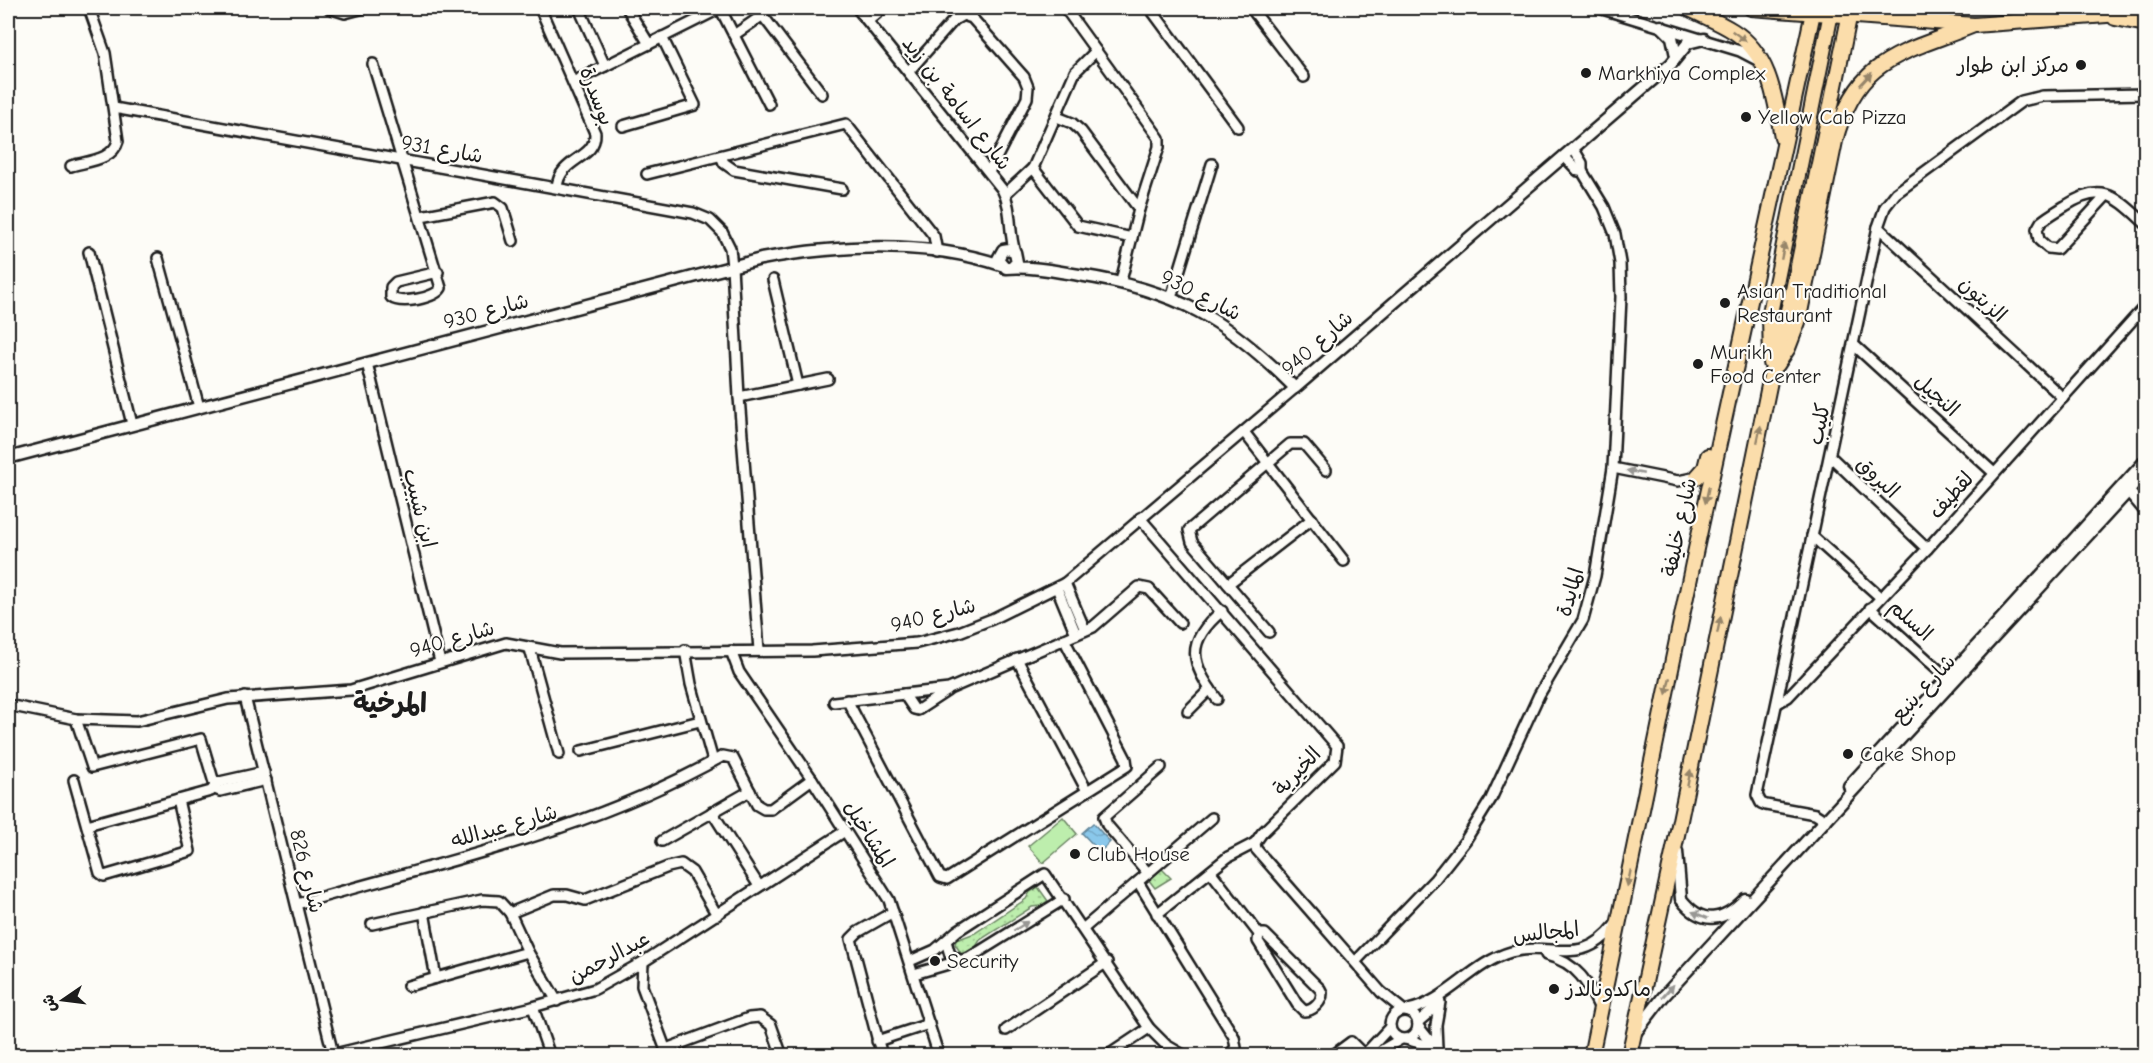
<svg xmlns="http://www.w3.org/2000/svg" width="2153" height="1063" font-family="'Comic Neue','Playpen Sans Arabic',sans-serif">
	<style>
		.park { fill: url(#park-dots); stroke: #6c8564; stroke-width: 1.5 }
		.pitch { fill: #bdeead; stroke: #6c8564; stroke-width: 1.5 }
		.water { fill: url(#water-waves); stroke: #5e8398; stroke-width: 1.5 }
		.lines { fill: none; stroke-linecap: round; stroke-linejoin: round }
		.minor-casing { stroke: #1c1c1c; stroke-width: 14 }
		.tertiary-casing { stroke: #1c1c1c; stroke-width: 15 }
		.primary-casing { stroke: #1c1c1c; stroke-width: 18 }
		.minor { stroke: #fdfcf7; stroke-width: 9 }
		.tertiary { stroke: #fdfcf7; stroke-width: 10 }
		.primary { stroke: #fbddab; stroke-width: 14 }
		.oneway { fill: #97866b }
		.oneway2 { fill: #989794 }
		.poi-dot { fill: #1c1c1c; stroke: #fdfcf7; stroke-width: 2 }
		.labels { text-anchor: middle; stroke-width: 4.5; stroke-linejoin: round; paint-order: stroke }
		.poi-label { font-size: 21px; fill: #1c1c1c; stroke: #fdfcf7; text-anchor: start }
		.street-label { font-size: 21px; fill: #1c1c1c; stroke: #fdfcf7 }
		.district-label { font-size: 27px; font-weight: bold; fill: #1c1c1c; stroke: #fdfcf7 }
	</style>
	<defs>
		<pattern id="park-dots" width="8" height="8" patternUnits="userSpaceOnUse" patternTransform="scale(1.5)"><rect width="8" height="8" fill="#bdeead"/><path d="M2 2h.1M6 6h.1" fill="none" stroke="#a2cc94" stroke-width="1.8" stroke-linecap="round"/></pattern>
		<pattern id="water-waves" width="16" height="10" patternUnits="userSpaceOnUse" patternTransform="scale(1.5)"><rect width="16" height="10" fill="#8ac8eb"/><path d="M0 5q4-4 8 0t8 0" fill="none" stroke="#76abc9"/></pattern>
	</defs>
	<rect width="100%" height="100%" fill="#fdfcf7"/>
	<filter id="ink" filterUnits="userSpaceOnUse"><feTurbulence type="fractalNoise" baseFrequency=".0167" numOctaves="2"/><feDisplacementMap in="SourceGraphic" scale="12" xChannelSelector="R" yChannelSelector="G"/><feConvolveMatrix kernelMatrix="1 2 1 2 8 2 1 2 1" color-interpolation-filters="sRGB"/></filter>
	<g filter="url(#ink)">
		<g class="park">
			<path d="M1160,867L1171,878L1155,888L1148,879Z"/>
			<path d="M1038,887L1048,901L1040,906L1032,907L980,940L974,950L962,955L955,944L956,940L975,933L1026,899L1030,892Z"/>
		</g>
		<path class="pitch" d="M1063,817L1077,834L1043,863L1028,846Z"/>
		<path class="water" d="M1093,823L1110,842L1100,852L1082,833Z"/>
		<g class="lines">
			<defs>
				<g id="minor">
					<path d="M329,8L345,13L364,8"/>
					<path d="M540,8L595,133C596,160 560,157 557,187"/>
					<path d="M579,8L605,66"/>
					<path d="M627,8L649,44"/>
					<path d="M720,8L769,104"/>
					<path d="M757,8L822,94"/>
					<path d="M857,8L1002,189C1013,209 1008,231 1015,252"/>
					<path d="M1065,8L1159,138V147L1139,209L1121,281"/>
					<path d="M1150,8L1238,127"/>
					<path d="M1251,8L1304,77"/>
					<path d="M1599,8L1740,51L1761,62"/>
					<path d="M868,21L883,8"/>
					<path d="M734,35L763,15"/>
					<path d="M1096,51L1075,72L1033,168L1078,226L1132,238"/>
					<path d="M373,64L441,288C435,298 401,305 391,297V287L396,282L438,272"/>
					<path d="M909,71L954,20L963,15L972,18L1024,77L1028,87L1027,98L989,172"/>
					<path d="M573,82L721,8"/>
					<path d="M114,108L693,213L710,220L722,232L730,248L732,266L739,397L759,650"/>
					<path d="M1057,117L1072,123L1081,131L1139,209"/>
					<path d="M623,126L695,105L662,37"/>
					<path d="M721,156L724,163L734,170L842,189"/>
					<path d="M1564,156L1578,171H1582"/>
					<path d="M71,166C88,161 113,160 118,141L105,53L89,8"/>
					<path d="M647,174L846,124L934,236L937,252"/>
					<path d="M1005,194L1033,168"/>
					<path d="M2107,195L2057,249L2048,248L2039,240L2037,229L2041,222C2048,216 2057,211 2065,206C2103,181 2116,197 2146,224"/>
					<path d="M421,216L495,202L503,208L513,241"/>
					<path d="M1878,227L2063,398"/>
					<path d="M89,252L132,424"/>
					<path d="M158,258L199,407"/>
					<path d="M773,280L798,385"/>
					<path d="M1171,298L1212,164"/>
					<path d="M1854,345L1994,473"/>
					<path d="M367,363L440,662"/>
					<path d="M739,397L828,379"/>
					<path d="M1244,432L1344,561"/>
					<path d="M1830,456L1927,549"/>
					<path d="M1613,468L1678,481L1697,477"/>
					<path d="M1140,518L1337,746L1335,761L1262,833L1255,843L1256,849L1381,992L1403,1010"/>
					<path d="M1812,536L1880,597"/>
					<path d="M1065,583L1085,630"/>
					<path d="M1228,584L1312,519"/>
					<path d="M1057,588L1076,634"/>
					<path d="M1870,608L1951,681"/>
					<path d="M1269,632L1192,542L1189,530L1290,444H1304L1326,470"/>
					<path d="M530,649L559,754"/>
					<path d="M685,650L691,684L713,761"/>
					<path d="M731,651L739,672L812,779L889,900L939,1056"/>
					<path d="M1017,659L1087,791"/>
					<path d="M904,694L914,709L918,710L947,691"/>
					<path d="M245,697L333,1054"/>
					<path d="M1217,699C1191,663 1184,643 1222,611"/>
					<path d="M847,700L940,877L947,879L1127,766L1126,759L1064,639"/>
					<path d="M834,702L949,689L1093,627L1139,587L1149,589L1180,623"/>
					<path d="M1778,703L1788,697L1927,549L2146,305"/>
					<path d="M8,705L76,719L137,721L228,699L351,690L506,643L560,653L812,651L917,643L959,632L992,619L1065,583L1295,388"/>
					<path d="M1188,711L1210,689"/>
					<path d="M76,719L92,767L201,739L215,786L211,791L87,825"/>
					<path d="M581,751L700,721"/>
					<path d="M74,780L100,873L104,876L190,851L178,800"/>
					<path d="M215,783L264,772"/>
					<path d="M215,789L220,791L266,780"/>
					<path d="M712,812L759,886"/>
					<path d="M1826,821L1815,814L1766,805L1761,803L1757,795L1878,227L1885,207L1896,193L2022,101L2043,96L2146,94"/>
					<path d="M662,841L750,791"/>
					<path d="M1211,872L1259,934H1265L1320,989L1322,993C1322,1002 1313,1011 1304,1011L1297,1004L1258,941L1259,934"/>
					<path d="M1148,873L1107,825L1104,817L1161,767"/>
					<path d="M1138,882L1234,1037L1236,1048L1228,1056"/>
					<path d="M297,904C442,862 591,831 723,756L733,758L757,805L764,809H771L812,779"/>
					<path d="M424,912L436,978"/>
					<path d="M510,913L554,895H567L585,900L668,867L681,864L692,872L717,915"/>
					<path d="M1157,914L1228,857L1255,843"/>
					<path d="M372,924L482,900L499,901L510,913L528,952L557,1001"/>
					<path d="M1084,928L1212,818"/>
					<path d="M946,941L950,955L961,961"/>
					<path d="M1546,955C1578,963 1588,983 1601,1011"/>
					<path d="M910,961L935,950L957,931L1045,874L1149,1028L1166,1045L1185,1056"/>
					<path d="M1356,961L1435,879L1465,841L1491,799L1539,695L1583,620L1595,576L1613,468L1621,297L1620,263L1615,234L1604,207L1582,171V163L1573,148"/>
					<path d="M643,962L642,986L668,1056"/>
					<path d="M914,974L969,958L1064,899"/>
					<path d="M408,986L528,952"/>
					<path d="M533,1007L550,1056"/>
					<path d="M1408,1010C1447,1002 1472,963 1511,952C1554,941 1581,969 1616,924"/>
					<circle cx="1404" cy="1025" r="14"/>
					<path d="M1418,1022L1439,1004"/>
					<path d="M1418,1026L1442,1056"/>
					<path d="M1006,1030L1107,962"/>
					<path d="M1405,1039L1437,1048"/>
					<path d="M877,1041L929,1024"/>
					<path d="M1437,1048L1436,1025L1440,1002"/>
					<path d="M666,1049L749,1018L760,1017L771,1025L782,1056"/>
					<path d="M326,1056L533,1007L595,989L643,962L845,831"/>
					<path d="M882,1056L851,939L858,932L893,912"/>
					<path d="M1107,1056L1149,1028"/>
					<path d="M1332,1056L1351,1042L1364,1055"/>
					<path d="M1363,1056L1390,1027"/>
					<path d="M1372,1056L1401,1039"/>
				</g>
				<g id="tertiary">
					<path d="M1661,26L1672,37L1676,56"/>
					<path d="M1012,267L1017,262L1015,252L1009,249L1003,250L998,259L1006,268C1030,266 1055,271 1079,275C1177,290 1226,319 1295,388L1671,64L1688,43L1704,39"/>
					<path d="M8,458L761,259C838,245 926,240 1001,265"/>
					<path d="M2125,487L2146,512"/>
					<path d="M1849,786L2146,460"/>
					<path d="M1677,852L1681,899C1702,926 1723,922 1745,899"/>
					<path d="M1636,1032L1663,997L2146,472"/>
				</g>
				<g id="primary">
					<path d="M1688,8C1703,16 1719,22 1733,31C1770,54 1775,98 1782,137"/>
					<path d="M1751,8L1974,25L2146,12"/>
					<path d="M2115,18L2146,24"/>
					<path d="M1771,363L1770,313L1832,8"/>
					<path d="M1777,365L1788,348L1798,322L1835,141C1857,56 1903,54 1974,25"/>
					<path d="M1697,477L1705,468L1708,456"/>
					<path d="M1591,1056L1694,558L1814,8"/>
					<path d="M1629,1056L1677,835L1772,371L1792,295L1851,8"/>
				</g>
			</defs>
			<use href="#minor" class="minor-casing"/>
			<use href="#tertiary" class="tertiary-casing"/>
			<use href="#primary" class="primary-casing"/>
			<use href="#minor" class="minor"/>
			<use href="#tertiary" class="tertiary"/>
			<use href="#primary" class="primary"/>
		</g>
		<defs><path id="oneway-solid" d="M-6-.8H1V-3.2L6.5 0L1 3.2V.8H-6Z" transform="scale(1.5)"/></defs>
		<g class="oneway">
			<use href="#oneway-solid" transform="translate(1739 36) rotate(36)"/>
			<use href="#oneway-solid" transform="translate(1866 79) rotate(-47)"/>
			<use href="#oneway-solid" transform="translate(1783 251) rotate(-78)"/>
			<use href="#oneway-solid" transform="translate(1759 434) rotate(-78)"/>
			<use href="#oneway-solid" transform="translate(1707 495) rotate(102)"/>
			<use href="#oneway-solid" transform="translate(1719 625) rotate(-78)"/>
			<use href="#oneway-solid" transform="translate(1668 686) rotate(102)"/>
			<use href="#oneway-solid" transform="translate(1689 778) rotate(-79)"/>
			<use href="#oneway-solid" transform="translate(1629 878) rotate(102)"/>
		</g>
		<g class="oneway2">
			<use href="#oneway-solid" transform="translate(1635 472) rotate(-169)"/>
			<use href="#oneway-solid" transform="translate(1700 915) rotate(-158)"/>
			<use href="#oneway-solid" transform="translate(1021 926) rotate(-32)"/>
			<use href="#oneway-solid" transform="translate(1668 991) rotate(-48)"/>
		</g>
	</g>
	<g class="poi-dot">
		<circle cx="2081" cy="65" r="6"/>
		<circle cx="1586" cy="73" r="6"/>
		<circle cx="1746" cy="117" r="6"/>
		<circle cx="1725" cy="303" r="6"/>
		<circle cx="1698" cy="364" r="6"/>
		<circle cx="1848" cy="754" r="6"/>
		<circle cx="1075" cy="854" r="6"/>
		<circle cx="935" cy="961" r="6"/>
		<circle cx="1554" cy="989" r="6"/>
	</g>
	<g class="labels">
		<g class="poi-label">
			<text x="2069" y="72" text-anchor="end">مركز ابن طوار</text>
			<text x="1598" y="80">Markhiya Complex</text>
			<text x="1758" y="124">Yellow Cab Pizza</text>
			<text x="1737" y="298">Asian Traditional<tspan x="1737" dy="24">Restaurant</tspan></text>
			<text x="1710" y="359">Murikh<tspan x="1710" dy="24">Food Center</tspan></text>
			<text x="1860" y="761">Cake Shop</text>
			<text x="1087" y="861">Club House</text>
			<text x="947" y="968">Security</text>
			<text x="1566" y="996">ماكدونالدز</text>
		</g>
		<g class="street-label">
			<text transform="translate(597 96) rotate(69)" y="7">بوسدرة</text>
			<text transform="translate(957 103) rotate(52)" y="7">شارع اسامة بن زيد</text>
			<text transform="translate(442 149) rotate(10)" y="7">شارع 931</text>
			<text transform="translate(1201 295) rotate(27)" y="7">شارع 930</text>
			<text transform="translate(1983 299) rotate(43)" y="7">الزيتون</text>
			<text transform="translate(486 311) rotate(-15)" y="7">شارع 930</text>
			<text transform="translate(1317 343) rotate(-41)" y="7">شارع 940</text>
			<text transform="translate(1937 395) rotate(42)" y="7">النجيل</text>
			<text transform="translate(1819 424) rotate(-78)" y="7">كليب</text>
			<text transform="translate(1878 477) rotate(44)" y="7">البروق</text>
			<text transform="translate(1951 495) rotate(-48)" y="7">لقطيف</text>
			<text transform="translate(420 508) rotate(76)" y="7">ابن شبيب</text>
			<text transform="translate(1679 527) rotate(-78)" y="7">شارع خليفة</text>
			<text transform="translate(1570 592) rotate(-74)" y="7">المايدة</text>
			<text transform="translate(933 615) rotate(-14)" y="7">شارع 940</text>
			<text transform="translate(1911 620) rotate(42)" y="7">السلم</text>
			<text transform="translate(452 639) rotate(-16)" y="7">شارع 940</text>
			<text transform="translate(1923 688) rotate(-47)" y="7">شارع ينبع</text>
			<text transform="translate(1297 771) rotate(-46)" y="7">الخيرية</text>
			<text transform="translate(504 826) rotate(-16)" y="7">شارع عبدالله</text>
			<text transform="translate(869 834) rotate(57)" y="7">المشاخيل</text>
			<text transform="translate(307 871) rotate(76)" y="7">شارع 826</text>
			<text transform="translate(1546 932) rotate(-6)" y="7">المجالس</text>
			<text transform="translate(609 957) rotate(-28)" y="7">عبدالرحمن</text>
		</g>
		<g class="district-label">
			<text x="390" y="712">المرخية</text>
		</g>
	</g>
	<rect width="2153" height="1063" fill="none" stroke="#fdfcf7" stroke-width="30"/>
	<rect x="15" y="15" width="2123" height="1033" fill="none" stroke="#1c1c1c" stroke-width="2" filter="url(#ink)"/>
	<g transform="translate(63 1000) rotate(256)" stroke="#fdfcf7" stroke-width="4.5" paint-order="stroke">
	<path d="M0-4.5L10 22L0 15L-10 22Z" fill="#1c1c1c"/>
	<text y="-9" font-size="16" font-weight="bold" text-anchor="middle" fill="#1c1c1c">ش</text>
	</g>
</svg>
